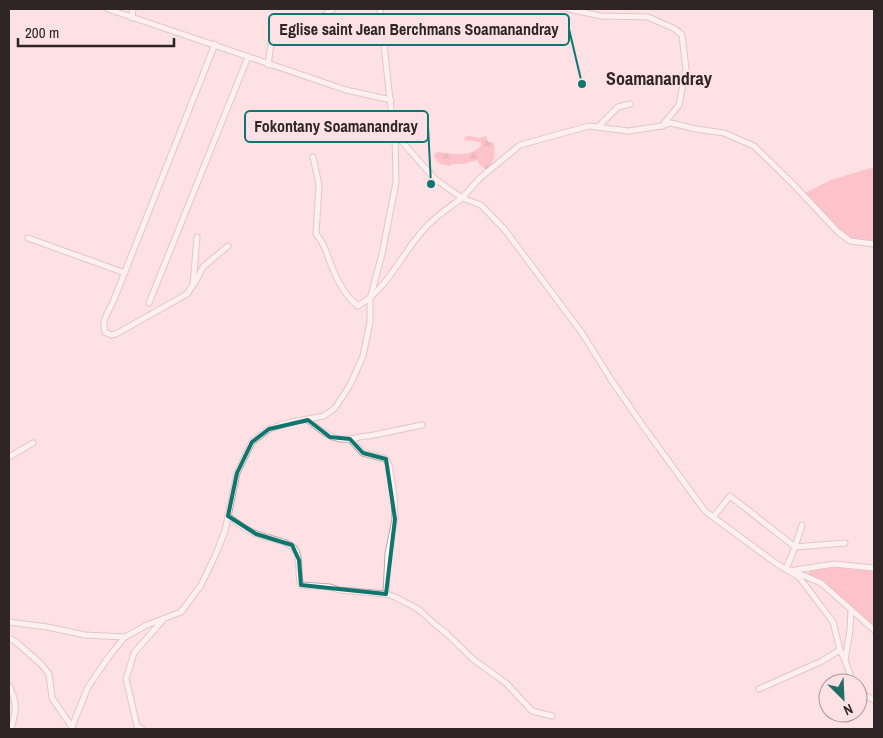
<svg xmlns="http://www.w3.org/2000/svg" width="883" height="738" font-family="'Archivo Narrow',sans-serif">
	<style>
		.grass { fill: #fe9baa }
		.forest { fill: url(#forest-firs) }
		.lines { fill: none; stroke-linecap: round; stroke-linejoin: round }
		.minor-casing { stroke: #c0a5a8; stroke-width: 7 }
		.minor { stroke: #fff; stroke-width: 5 }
		.marked { fill: none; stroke: #0f766e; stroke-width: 4; stroke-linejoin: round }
		.labels { text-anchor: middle; stroke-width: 4; stroke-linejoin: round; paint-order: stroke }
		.quarter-label { font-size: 18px; font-weight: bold; fill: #2f2526; stroke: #fde1e4 }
		.leader { fill: none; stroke: #0f766e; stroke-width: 2 }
		.callout-dot { fill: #0f766e; stroke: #fde1e4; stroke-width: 2 }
		.callout { fill: #fde1e4; stroke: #0f766e; stroke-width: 2 }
		.callout-label { font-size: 16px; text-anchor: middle; font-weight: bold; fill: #2f2526 }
	</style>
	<defs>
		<pattern id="forest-firs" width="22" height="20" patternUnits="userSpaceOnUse" patternTransform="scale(1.25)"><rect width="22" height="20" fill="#fe9baa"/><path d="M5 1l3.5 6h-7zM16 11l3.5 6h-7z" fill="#da8592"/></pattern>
	</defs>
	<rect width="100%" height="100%" fill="#fde1e4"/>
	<g class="grass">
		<path d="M874,167V242L853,239L836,227L805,193L831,180Z"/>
		<path d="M833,566L874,571V627L821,581L807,574L811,571Z"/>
	</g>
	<path class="forest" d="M469,136L480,138L486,136L488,142H493C497,152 494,164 486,170L478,163V160L463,164H452L451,166C443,165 436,164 434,156L435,153L439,152C452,154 472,158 481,145V142L464,140L465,137Z"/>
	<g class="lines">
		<defs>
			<g id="minor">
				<path d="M108,9L346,90L391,100"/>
				<path d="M569,9L601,16L648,17L675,29L682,35L686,69L679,105L662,126"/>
				<path d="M132,18L133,9"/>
				<path d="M268,65L272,37C280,32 285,32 294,29C309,25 322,18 333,9"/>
				<path d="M599,126L618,107L630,104"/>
				<path d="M396,135L435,179L462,198L480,178L520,145L589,126L628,131L662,126L671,123L696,129L724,133L754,146L794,185L838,232L850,241L874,244"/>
				<path d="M313,157L319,185L316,234C324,242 326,252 330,262C336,278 345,296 358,306C389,288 402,252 426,227C436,216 450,207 462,198L481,205L505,230L582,333L612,381L643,426L705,511L777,564L799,577L809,590L833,622L840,650L845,660"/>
				<path d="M197,237L193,285L187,294L116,334L111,335L105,332C101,321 108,313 113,302L215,44"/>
				<path d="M28,238L125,273"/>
				<path d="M195,283L203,267L228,246"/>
				<path d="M149,303L248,57"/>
				<path d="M308,420C321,430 331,441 350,439C357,439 361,435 369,436L422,425"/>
				<path d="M350,439L363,453L386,459L389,465L394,494L395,519L388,554L386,594"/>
				<path d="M9,457L33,443"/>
				<path d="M228,516C237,523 245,529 254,533C266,539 290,540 296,551C301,560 297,574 301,585L330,587L339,590L386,594L395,597L418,609L437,626L447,634L474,660L506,683L532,711L552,716"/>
				<path d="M714,516L730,496L795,547L786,569"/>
				<path d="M802,525L795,547L845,543"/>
				<path d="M791,570L821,583L874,630"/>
				<path d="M795,570L834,564L874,568"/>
				<path d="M851,610L850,630L845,660L853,683"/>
				<path d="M9,622L47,627L85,635L125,637"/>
				<path d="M9,638L16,642L41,664L49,674L52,698L72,727"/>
				<path d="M9,686C18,703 16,712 11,729"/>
				<path d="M759,689L822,661L840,650"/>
				<path d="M858,692L874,700"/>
				<path d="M71,729L88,687L110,655L125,637L147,625L181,612L201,585L215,556L225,531L237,473L252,442L269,429L291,422L324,416L335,408L350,385L363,356L370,322V299L382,254L396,182L395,134L393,127L380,9"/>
				<path d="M142,729L137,726L126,679L134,653L162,621"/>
			</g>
		</defs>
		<use href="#minor" class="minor-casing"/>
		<use href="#minor" class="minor"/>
	</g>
	<path d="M0 0H883V738H0ZM308,420L330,437L350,439L363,453L386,459L395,519L386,594L301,585L299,560L292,545L256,534L228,516L237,473L252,442L269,429Z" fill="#fde1e4" fill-opacity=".55" fill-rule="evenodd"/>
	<path class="marked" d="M308,420L330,437L350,439L363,453L386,459L395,519L386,594L301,585L299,560L292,545L256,534L228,516L237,473L252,442L269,429Z"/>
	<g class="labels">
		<g class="quarter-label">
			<text x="659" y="85">Soamanandray</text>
		</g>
	</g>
	<path class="leader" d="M582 84L569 29M431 184L428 127"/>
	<g class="callout-dot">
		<circle cx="582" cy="84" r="5"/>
		<circle cx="431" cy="184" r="5"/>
	</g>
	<g class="callout">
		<rect x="269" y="14" width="300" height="31" rx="5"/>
		<rect x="245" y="111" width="183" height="31" rx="5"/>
	</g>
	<g class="callout-label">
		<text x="419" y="35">Eglise saint Jean Berchmans Soamanandray</text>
		<text x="336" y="132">Fokontany Soamanandray</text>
	</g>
	<rect width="883" height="738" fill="none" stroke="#2f2526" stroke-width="20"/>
	<g transform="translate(843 698) rotate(156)"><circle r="24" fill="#fde1e4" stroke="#ab9698"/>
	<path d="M0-4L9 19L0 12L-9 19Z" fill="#226c66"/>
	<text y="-8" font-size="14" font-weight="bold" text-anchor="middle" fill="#2f2526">N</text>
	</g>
	<path d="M18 38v8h156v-8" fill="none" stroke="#2f2526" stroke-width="2.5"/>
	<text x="25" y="38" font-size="15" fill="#2f2526" stroke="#fde1e4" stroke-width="4" paint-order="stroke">200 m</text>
</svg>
